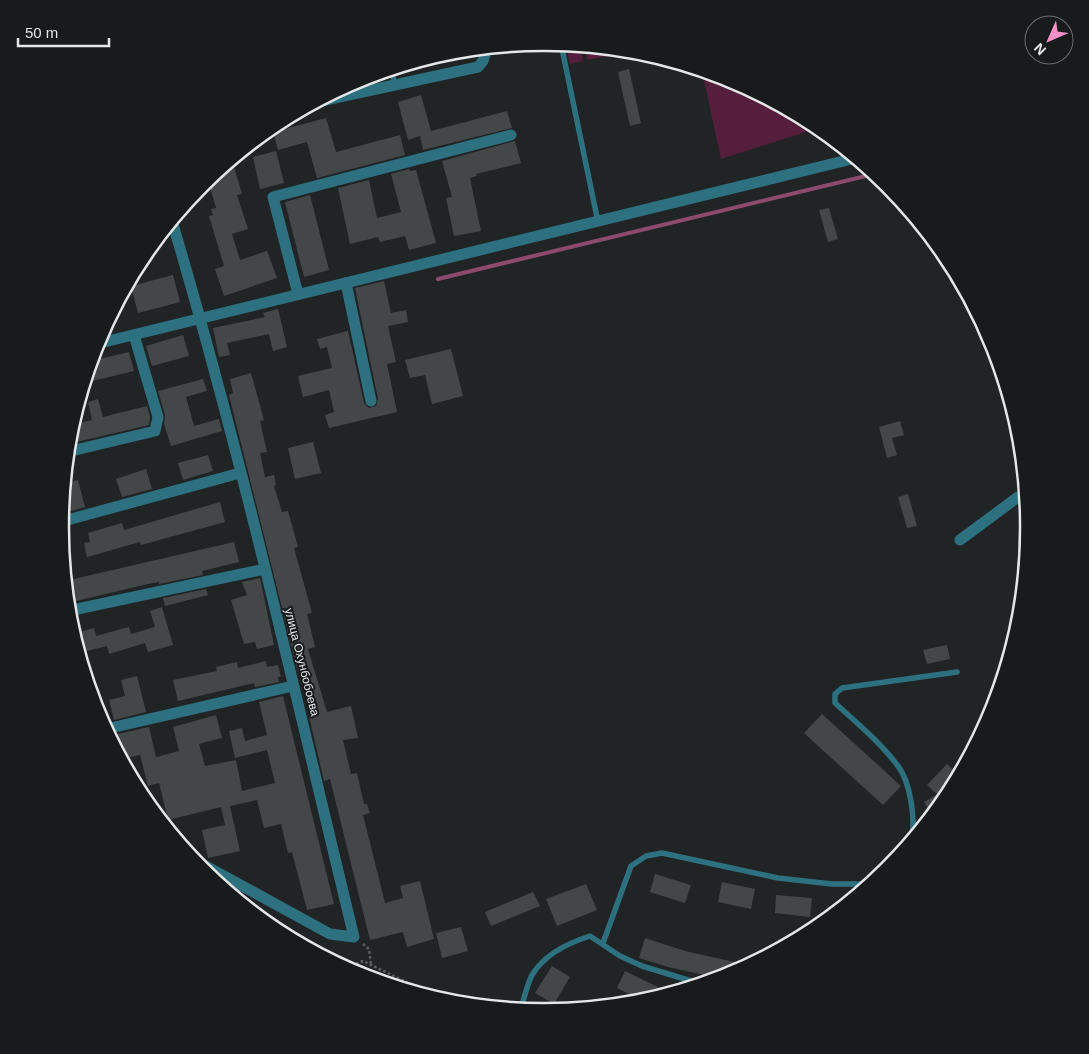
<svg xmlns="http://www.w3.org/2000/svg" width="1089" height="1054" font-family="Helvetica,sans-serif">
	<style>
		.green { fill: #551e3d }
		.lines { fill: none; stroke-linecap: round; stroke-linejoin: round }
		.stream { stroke: #8d4a6d; stroke-width: 4 }
		.building { fill: #434748 }
		.path { stroke: #5f6162; stroke-width: 2.5; stroke-dasharray: 2.5 2.5; stroke-linecap: butt }
		.lane { stroke: #2d7181; stroke-width: 5.5 }
		.street { stroke: #2d7181; stroke-width: 11 }
		.labels { text-anchor: middle; stroke-width: 4; stroke-linejoin: round; paint-order: stroke }
		.street-label { font-size: 12px; fill: #e4e6e7; stroke: #171b1c }
		.rim { fill: none; stroke: #e4e6e7; stroke-width: 2.5 }
	</style>
	<rect width="100%" height="100%" fill="#212425"/>
	<g class="green">
		<path d="M566,45L580,46L583,61L570,64Z"/>
		<path d="M585,46L613,49L614,55L587,60Z"/>
		<path d="M702,71L730,79L818,128L721,159Z"/>
		<path d="M404,985L460,1003L400,987Z"/>
	</g>
	<g class="lines">
		<path class="stream" d="M438,279L874,174"/>
	</g>
	<g class="building">
		<path d="M629,69L641,123L630,126L618,72Z"/>
		<path d="M421,95L431,131L507,111L512,128L423,150L420,136L408,140L398,102Z"/>
		<path d="M326,118L336,152L400,135L405,155L317,178L307,142L278,150L273,132Z"/>
		<path d="M515,141L521,163L476,174L477,176L470,178L481,231L454,236L446,198L452,197L442,161Z"/>
		<path d="M276,151L284,183L260,189L253,157Z"/>
		<path d="M232,160L242,194L237,195L248,229L232,234L240,260L267,251L277,278L224,296L215,269L224,266L209,216L213,215L211,209L216,208L208,180Z"/>
		<path d="M409,169L410,171L416,170L436,243L409,250L405,236L380,242L378,237L350,244L338,188L369,180L377,218L401,212L391,174Z"/>
		<path d="M310,195L329,270L304,277L285,202Z"/>
		<path d="M829,208L838,239L828,242L819,210Z"/>
		<path d="M173,275L180,302L138,313L131,286Z"/>
		<path d="M384,281L391,313L406,310L408,322L388,326L396,362L387,364L397,412L329,428L325,415L334,412L329,390L303,397L298,376L332,368L327,347L320,349L317,339L348,331L364,403L369,408L376,406L378,399L355,288Z"/>
		<path d="M278,309L287,347L273,351L269,334L227,343L230,355L219,357L213,328L265,317L263,313Z"/>
		<path d="M183,335L189,356L152,366L146,346Z"/>
		<path d="M451,349L463,396L432,404L425,375L410,378L405,360Z"/>
		<path d="M129,352L134,371L84,383L91,361Z"/>
		<path d="M251,373L264,420L260,421L267,452L260,453L265,477L274,475L276,485L274,486L282,512L288,511L298,547L294,548L312,613L307,614L315,647L308,649L327,712L351,706L358,738L343,740L351,774L357,773L364,804H367L370,813L363,815L385,903L403,898L400,886L420,881L434,939L407,947L403,932L370,940L330,779L324,781L309,716L313,715L300,672H298L229,395L233,393L230,379Z"/>
		<path d="M203,379L207,391L186,397L194,426L219,419L222,431L171,446L164,424L165,415L158,391Z"/>
		<path d="M98,399L103,417L147,406L150,417L149,425L68,444L71,425L92,420L88,402Z"/>
		<path d="M900,421L904,435L892,438L897,455L887,458L879,427Z"/>
		<path d="M313,442L321,473L295,479L288,448Z"/>
		<path d="M208,455L213,471L183,480L178,463Z"/>
		<path d="M146,469L152,489L122,497L116,479Z"/>
		<path d="M78,480L85,507L61,514L64,484Z"/>
		<path d="M908,494L917,526L907,528L898,497Z"/>
		<path d="M220,502L225,522L141,545L140,542L87,557L84,543L90,542L88,533L122,523L124,530Z"/>
		<path d="M234,542L239,562L202,571L203,575L159,584V582L148,584L68,603L65,581Z"/>
		<path d="M260,578L274,645L257,649L255,642L244,644L231,600L247,595L242,582Z"/>
		<path d="M206,589L208,595L165,606L163,598Z"/>
		<path d="M162,607L173,645L148,652L145,643L109,654L107,646L79,653L73,634L94,628L96,636L129,627L131,634L155,627L150,611Z"/>
		<path d="M947,645L950,659L927,664L923,650Z"/>
		<path d="M266,661L267,667L278,665L281,677H278L279,682L255,687L254,683L178,701L173,680L217,671L216,667L237,662L238,668Z"/>
		<path d="M137,676L146,712L114,720L109,700L125,696L121,680Z"/>
		<path d="M283,696L334,904L307,910L292,852L288,853L281,824L264,828L257,800L230,806L240,851L208,858L202,830L225,825L221,807L168,820L159,783L148,786L140,755L122,759L109,736L149,727L156,757L179,751L173,727L216,715L222,738L199,744L205,766L236,760L242,791L275,783L267,750L235,758L229,731L242,728L245,741L267,735L259,702Z"/>
		<path d="M822,714L901,786L883,805L804,733Z"/>
		<path d="M947,764L959,775L952,787L941,798L927,785Z"/>
		<path d="M936,795L942,803L932,815L924,802Z"/>
		<path d="M655,874L691,885L685,903L650,892Z"/>
		<path d="M722,882L755,889L751,909L718,902Z"/>
		<path d="M586,884L597,910L557,926L546,899Z"/>
		<path d="M533,892L540,906L491,926L485,912Z"/>
		<path d="M776,895L812,898L810,917L775,913Z"/>
		<path d="M461,927L468,951L442,958L436,933Z"/>
		<path d="M645,938L685,951L748,965L718,978L668,967L639,958Z"/>
		<path d="M552,966L570,977L554,1004L535,993Z"/>
		<path d="M625,971L670,993L643,1001L617,988Z"/>
	</g>
	<g class="lines">
		<g class="path">
			<path d="M363,944L369,949L371,964"/>
			<path d="M347,968L363,961L404,981L439,995L485,1006"/>
			<path d="M359,975L369,972L392,985"/>
			<path d="M407,989L414,985"/>
		</g>
		<g class="lane">
			<path d="M561,44L598,222"/>
			<path d="M392,69L394,83"/>
			<path d="M911,841C916,822 911,783 898,766C881,743 857,723 835,703V694L842,688L957,672"/>
			<path d="M603,943L631,866L646,856L662,853L778,878L832,884H870"/>
			<path d="M521,1009C524,998 527,985 532,975C544,955 568,943 590,936L620,956L642,966L701,984"/>
		</g>
		<g class="street">
			<path d="M316,102L478,67L483,61L487,48"/>
			<path d="M172,221C242,457 296,698 354,937L330,934L193,859"/>
			<path d="M346,283L371,401"/>
			<path d="M298,294L273,197L511,135"/>
			<path d="M96,344L856,158"/>
			<path d="M67,452L155,431L158,417L134,335"/>
			<path d="M60,522L240,473"/>
			<path d="M960,540L1018,497L1026,495"/>
			<path d="M68,611L265,569"/>
			<path d="M106,729L293,686"/>
		</g>
	</g>
	<g class="labels">
		<g class="street-label">
			<text transform="translate(302 662) rotate(76)" y="4">улица Охунбобоева</text>
		</g>
	</g>
	<path d="M0 0H1089V1054H0ZM544 51H545A475 475 0 0 1 1020 526V528A475 475 0 0 1 545 1003H544A475 475 0 0 1 69 528V526A475 475 0 0 1 544 51Z" fill="#171b1c" fill-rule="evenodd"/>
	<path class="rim" d="M544 51H545A475 475 0 0 1 1020 526V528A475 475 0 0 1 545 1003H544A475 475 0 0 1 69 528V526A475 475 0 0 1 544 51Z"/>
	<g transform="translate(1049 40) rotate(225)"><circle r="24" fill="#171b1c" stroke="#696c6d"/>
	<path d="M0-4L9 19L0 12L-9 19Z" fill="#fa8fc6"/>
	<text y="-8" font-size="14" font-weight="bold" text-anchor="middle" fill="#e4e6e7">N</text>
	</g>
	<path d="M18 38v8h91v-8" fill="none" stroke="#e4e6e7" stroke-width="2.5"/>
	<text x="25" y="38" font-size="15" fill="#e4e6e7" stroke="#171b1c" stroke-width="4" paint-order="stroke">50 m</text>
</svg>
